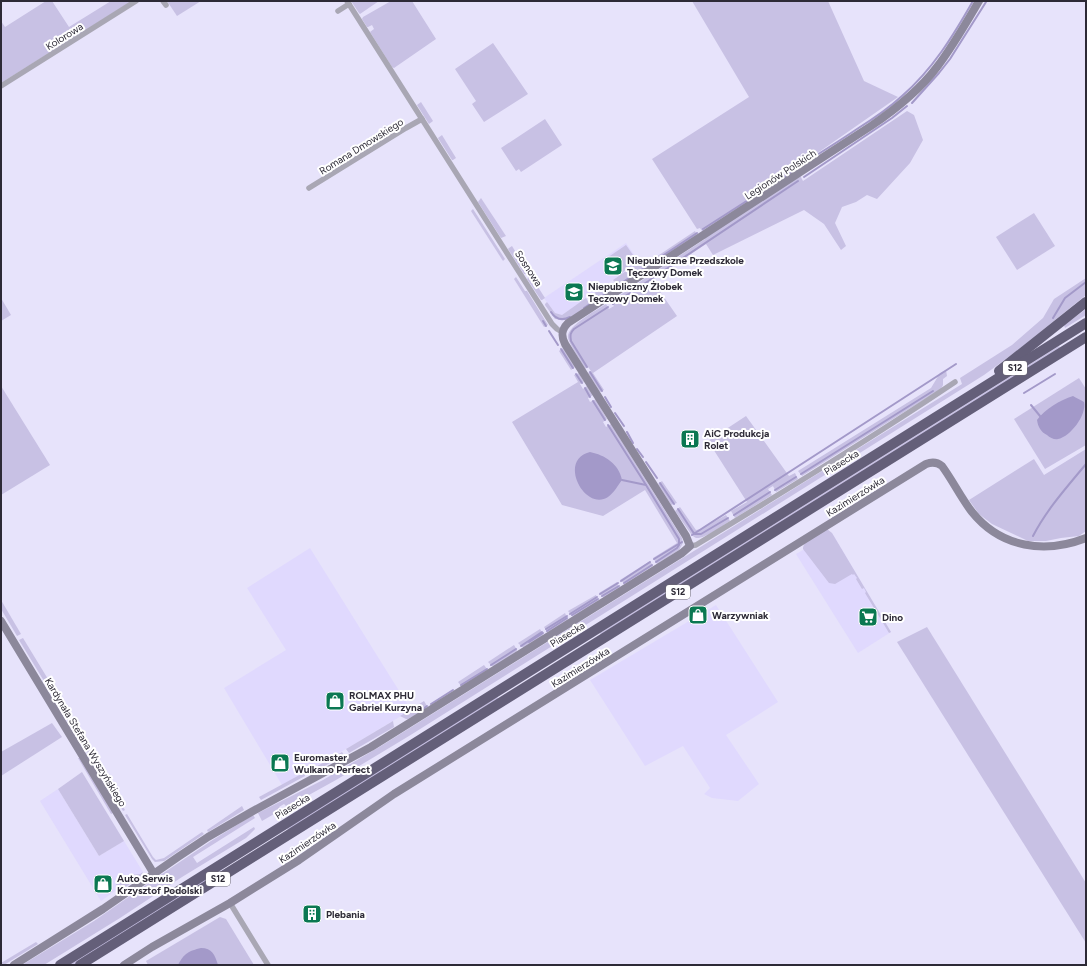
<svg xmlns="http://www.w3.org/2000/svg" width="1087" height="966" font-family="Figtree,sans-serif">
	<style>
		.built { fill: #e0d9fe }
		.green { fill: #c8c1e4 }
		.water { fill: #a399c9 }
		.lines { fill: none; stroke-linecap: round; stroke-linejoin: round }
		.stream { stroke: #a399c9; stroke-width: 2 }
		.street { stroke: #a9a7b4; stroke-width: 5.5 }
		.secondary { stroke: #8c889b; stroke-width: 8 }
		.highway { stroke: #645f79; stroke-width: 10 }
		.labels { text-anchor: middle; stroke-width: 4; stroke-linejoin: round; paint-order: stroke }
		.shield { fill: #fff; stroke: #6c6a72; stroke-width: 1 }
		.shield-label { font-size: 9px; font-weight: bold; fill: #2d2a36 }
		.street-label { font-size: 10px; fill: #2d2a36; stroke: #fff }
		.poi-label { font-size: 10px; font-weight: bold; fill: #2d2a36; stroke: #fff; text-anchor: start }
	</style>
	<rect width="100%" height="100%" fill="#e7e3fb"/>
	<g class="built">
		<path d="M626,243L639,262L562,315L555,313L544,298Z"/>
		<path d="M832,533L891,632L858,653L796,554Z"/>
		<path d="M310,548L411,710L346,749L282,785L224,688L286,650L247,588Z"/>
		<path d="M716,605L778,702L726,735L759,784L738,801L712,798L704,794L710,788L683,746L645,766L590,680Z"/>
		<path d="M58,789L99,856L124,841L143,872L140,874L130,875L117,884L119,888L101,901L40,801Z"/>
	</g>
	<g class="green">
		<path d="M46,1H52L69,27L111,1H132L1,83V21L5,27Z"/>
		<path d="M167,1H201L177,16Z"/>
		<path d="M351,1H379L360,14L359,13Z"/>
		<path d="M391,1H412L436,39L394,68L392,67L370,32L374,29L372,25L368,27H367L362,19L363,17Z"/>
		<path d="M692,1H828L864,81L898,97L796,168L803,181L907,111L914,115L923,140L910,163L877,199L867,195L856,202L842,207L835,223L846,246L841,250L824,224L804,210L713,255L706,244L652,280L677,316L593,373L604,390L600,392L588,373L591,371L588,367L585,369C581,361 570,346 568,338C566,326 597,310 606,304L609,309L614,306L611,301L628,290L631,294L635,291L632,287L705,239L702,231L700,228L697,229L652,159L749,97Z"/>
		<path d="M493,43L528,94L484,122L472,104L476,101L455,69Z"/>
		<path d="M421,102L433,121L429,124L417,105Z"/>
		<path d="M545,119L562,145L521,172L519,169L516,171L501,148Z"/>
		<path d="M442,135L456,158L453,160H452L438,138Z"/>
		<path d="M481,198L506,236L501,238L478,202Z"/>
		<path d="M473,209L505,259L503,261L471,211Z"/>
		<path d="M1034,213L1055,246L1017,270L996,237Z"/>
		<path d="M695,231L697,235L620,286H617L613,280L639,262L644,265Z"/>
		<path d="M626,245L638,262L620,274L615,268L611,270L604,260Z"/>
		<path d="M512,246L528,272L525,274H524L508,249L509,248Z"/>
		<path d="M531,276L545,298L542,300H541L527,279Z"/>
		<path d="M516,277L525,291H527L548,325L544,327L514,279Z"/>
		<path d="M1086,278V295L1018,350L984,375L409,736L336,780L298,801L297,800L286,806L284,804L279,807L281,810L262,821L258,813L323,780L381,746L962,384L960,378L1012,345L1043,318L1054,299Z"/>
		<path d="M609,283L613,290L596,302L593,301L590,296Z"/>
		<path d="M1,298L11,315L1,321Z"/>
		<path d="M586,298L590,305L566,320L555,319L545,305V304L547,302L555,313L562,315Z"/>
		<path d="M1086,309V315L1065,328L1064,325Z"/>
		<path d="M1059,346L1060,348L601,635L600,633Z"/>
		<path d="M563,348L575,367L571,370L559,351Z"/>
		<path d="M946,370L947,376L943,379V385L941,389L802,476L798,471L931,388L940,373Z"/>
		<path d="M579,373L584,382L580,384L583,389L587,386L593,395L588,398L590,402L596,399L607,419L603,422L606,427L611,424L682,538L683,543L679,550L657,564L653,558L677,543L645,490L603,516L562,505L512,422L578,382L574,375Z"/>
		<path d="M1079,378L1086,389V445L1045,469L1014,419Z"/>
		<path d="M1,386L50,465L1,495Z"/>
		<path d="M746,416L789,476L795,473L798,479L776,492L773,486L768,489L772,495L735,518L731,511L747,502L708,441Z"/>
		<path d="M1086,449V531L1079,536L1061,538L1046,541H1028L992,524L979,514L969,500L1034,459L1044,475Z"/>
		<path d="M662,481L677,503L671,505L658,484Z"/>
		<path d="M680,507L696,530L701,529L726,515L730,521C722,526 705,539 696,538C694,537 693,536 691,534L675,511Z"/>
		<path d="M827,529L832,533L891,632L889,633L865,593L866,592L864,588L862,589L856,579L857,578L854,574L853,575L852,574L835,584L829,583L803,549C803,539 820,533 827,529Z"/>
		<path d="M650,561L653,566L625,584L620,580Z"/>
		<path d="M617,582L619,588L604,598L599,593Z"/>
		<path d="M596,595L598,601L573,617L568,611Z"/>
		<path d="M1,600L21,634L17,636L1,609Z"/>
		<path d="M565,613L568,620L550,631L547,632L544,627Z"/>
		<path d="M927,627L1086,883V943L897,642Z"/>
		<path d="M540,629L543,634L542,636L524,648L522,647L518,643Z"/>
		<path d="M23,638L51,684L47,686L19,640Z"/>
		<path d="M514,645L517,650L516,653L494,667L492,666L488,662Z"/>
		<path d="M484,665L487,669L486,671L462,687L458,682Z"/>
		<path d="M53,687L75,725L72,727L49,689Z"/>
		<path d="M497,697L499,699L288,830L287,828Z"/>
		<path d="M424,701L427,706L426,709L408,719H406L400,716Z"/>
		<path d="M393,721L394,727L349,753L346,749Z"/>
		<path d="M52,723L62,737L1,776V752Z"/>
		<path d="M77,729L125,810L123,811L74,730Z"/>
		<path d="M342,752L344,755L316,771L312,769Z"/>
		<path d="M78,758H80L113,813L111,814Z"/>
		<path d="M82,772L124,841L99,856L58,789Z"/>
		<path d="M305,772V776L261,800L259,797Z"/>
		<path d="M242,806L244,810L208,832L207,830Z"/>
		<path d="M127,814L153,857L156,860L164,858L202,832L204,834L164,861L155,862L152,859L125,815Z"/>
		<path d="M253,815L255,818L193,857L197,863L254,827L255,829L246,838L182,877L120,918L44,965H22L94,921L156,878L211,841Z"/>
		<path d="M143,872L141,876L120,891L116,884L130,875L140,874Z"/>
		<path d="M207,878L209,881L73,965H68Z"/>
		<path d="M220,917L226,919L254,965H148L146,961Z"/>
		<path d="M36,942L38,944L4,965H1V963Z"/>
	</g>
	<g class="water">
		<path d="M1073,396C1076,398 1081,400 1084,402C1087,415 1070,437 1058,439C1055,440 1050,438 1047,435C1041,432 1038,427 1037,420C1045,409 1060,400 1073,396Z"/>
		<path d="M590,452C605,455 619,464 622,480C618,485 614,493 608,497C585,512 557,460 590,452Z"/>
		<path d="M201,948C212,948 215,955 218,965H178C184,953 189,951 201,948Z"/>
	</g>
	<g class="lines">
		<g class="stream">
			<path d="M912,103L939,73L950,59L986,2"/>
			<path d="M798,167C818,154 838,142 857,129C873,119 888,109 902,96C933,69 953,36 973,1"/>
			<path d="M804,177L892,118L907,106"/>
			<path d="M703,229L792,172"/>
			<path d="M617,286L697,233"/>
			<path d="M635,290L798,181"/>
			<path d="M594,301L613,289"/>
			<path d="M613,304L630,293"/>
			<path d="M584,308L590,304"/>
			<path d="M551,312C556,320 562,321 570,317"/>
			<path d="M1053,318L1065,298L1086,282"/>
			<path d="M543,321L546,326"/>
			<path d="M549,331L558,345"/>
			<path d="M561,349L573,368"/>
			<path d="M587,367L571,341C570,335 570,333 574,329L608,307"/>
			<path d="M590,372L602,391"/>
			<path d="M576,374L582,383"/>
			<path d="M585,388L590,397"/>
			<path d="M1024,393L1055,374"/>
			<path d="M605,397L611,407"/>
			<path d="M593,401L605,420"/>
			<path d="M1031,405L1040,416"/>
			<path d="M615,413L624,426"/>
			<path d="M608,425L646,485"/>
			<path d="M627,432L633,443"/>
			<path d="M637,449L643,457"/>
			<path d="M646,462L657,478"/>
			<path d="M801,474L933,391"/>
			<path d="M622,480L646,485L679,539V545L677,548L656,562"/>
			<path d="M660,483L674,504"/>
			<path d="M775,490L796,477"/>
			<path d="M678,509L693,532L695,534H701L728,518"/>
			<path d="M734,515L770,492"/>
			<path d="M692,535L956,364"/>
			<path d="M1033,536C1047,509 1067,487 1086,464"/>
			<path d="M654,559L682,542"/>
			<path d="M621,581L650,562"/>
			<path d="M624,583L652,565"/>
			<path d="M600,594L618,583"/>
			<path d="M602,596L619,586"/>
			<path d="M570,614L597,597"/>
			<path d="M572,615L598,599"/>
			<path d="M546,629L567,616"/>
			<path d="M547,631L567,618"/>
			<path d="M529,642L543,633"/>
			<path d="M521,646L542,632"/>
			<path d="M491,665L516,649"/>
			<path d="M461,685L487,669"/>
			<path d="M431,704L453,690"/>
			<path d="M419,712L427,706"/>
		</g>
		<g class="street">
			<path d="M163,1L166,5"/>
			<path d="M347,1L552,324L557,329L562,332"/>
			<path d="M338,11L349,4"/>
			<path d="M1,86L136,1"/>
			<path d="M309,188L406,128L422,119"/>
			<path d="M690,546L696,545C783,492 870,439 955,382"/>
			<path d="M230,903L268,965"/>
		</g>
		<g class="secondary">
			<path d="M1,621L154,874"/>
			<path d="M14,965L103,909L178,857L208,837L253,811L371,747L682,553L690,546L686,536L565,344C561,336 561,330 568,323L871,126C896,109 919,91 937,67C953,46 966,23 979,1"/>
			<path d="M124,965L152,947L230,903L299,860L394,794L926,464C931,462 937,462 942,466C953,481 961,498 972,512C1001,548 1045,554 1086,538"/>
		</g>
		<g class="highway">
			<path d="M999,371L1086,302"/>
			<path d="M60,965L1086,323"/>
			<path d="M80,965L1086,337"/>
		</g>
	</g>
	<defs>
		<symbol id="school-square" viewBox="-11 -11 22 22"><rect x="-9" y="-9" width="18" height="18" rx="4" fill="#0b7852" stroke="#fff"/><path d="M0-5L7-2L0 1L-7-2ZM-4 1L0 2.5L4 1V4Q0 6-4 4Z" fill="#fff"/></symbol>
		<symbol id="building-square" viewBox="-11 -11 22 22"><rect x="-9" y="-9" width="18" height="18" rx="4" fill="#0b7852" stroke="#fff"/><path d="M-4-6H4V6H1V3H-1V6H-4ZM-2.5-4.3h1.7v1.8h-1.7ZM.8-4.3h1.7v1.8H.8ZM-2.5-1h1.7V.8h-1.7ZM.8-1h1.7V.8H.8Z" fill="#fff"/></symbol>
		<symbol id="shop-square" viewBox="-11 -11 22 22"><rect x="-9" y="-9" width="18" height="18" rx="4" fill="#0b7852" stroke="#fff"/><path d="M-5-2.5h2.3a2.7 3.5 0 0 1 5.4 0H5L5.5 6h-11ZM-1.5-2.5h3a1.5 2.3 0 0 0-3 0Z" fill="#fff"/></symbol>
		<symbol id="supermarket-square" viewBox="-11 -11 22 22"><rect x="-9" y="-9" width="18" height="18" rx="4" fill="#0b7852" stroke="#fff"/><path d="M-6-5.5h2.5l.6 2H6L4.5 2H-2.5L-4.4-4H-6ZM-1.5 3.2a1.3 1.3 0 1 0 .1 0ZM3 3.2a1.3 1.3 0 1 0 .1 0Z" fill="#fff"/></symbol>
	</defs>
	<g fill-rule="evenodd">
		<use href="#school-square" x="602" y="255" width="22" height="22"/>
		<use href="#school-square" x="563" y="281" width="22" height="22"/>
		<use href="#building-square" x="679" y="428" width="22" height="22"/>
		<use href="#shop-square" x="687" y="604" width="22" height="22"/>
		<use href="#supermarket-square" x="857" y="606" width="22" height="22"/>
		<use href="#shop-square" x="324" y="690" width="22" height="22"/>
		<use href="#shop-square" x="269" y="752" width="22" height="22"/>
		<use href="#shop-square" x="92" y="873" width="22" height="22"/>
		<use href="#building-square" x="301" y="903" width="22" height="22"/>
	</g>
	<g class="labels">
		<g class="shield">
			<rect x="1003" y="361" width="24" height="14" rx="3"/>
			<rect x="666" y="585" width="24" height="14" rx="3"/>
			<rect x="206" y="872" width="24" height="14" rx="3"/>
		</g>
		<g class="shield-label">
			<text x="1015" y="371">S12</text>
			<text x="678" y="595">S12</text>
			<text x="218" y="882">S12</text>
		</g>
		<g class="street-label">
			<text transform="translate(64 36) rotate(-32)" y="4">Kolorowa</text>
			<text transform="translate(361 146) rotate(-32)" y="4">Romana Dmowskiego</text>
			<text transform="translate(780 174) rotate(-33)" y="4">Legionów Polskich</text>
			<text transform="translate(529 268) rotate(57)" y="4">Sosnowa</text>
			<text transform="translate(841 462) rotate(-32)" y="4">Piasecka</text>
			<text transform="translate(855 496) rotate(-32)" y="4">Kazimierzówka</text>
			<text transform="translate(567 634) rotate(-32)" y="4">Piasecka</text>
			<text transform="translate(580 667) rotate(-32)" y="4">Kazimierzówka</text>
			<text transform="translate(86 742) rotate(59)" y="4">Kardynała Stefana Wyszyńskiego</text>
			<text transform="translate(292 806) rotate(-32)" y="4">Piasecka</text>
			<text transform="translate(307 842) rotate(-34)" y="4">Kazimierzówka</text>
		</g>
		<g class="poi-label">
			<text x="627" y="264">Niepubliczne Przedszkole<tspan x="627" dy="12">Tęczowy Domek</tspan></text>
			<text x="588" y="290">Niepubliczny Żłobek<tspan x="588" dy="12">Tęczowy Domek</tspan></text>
			<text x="704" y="437">AiC Produkcja<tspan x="704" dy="12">Rolet</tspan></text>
			<text x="712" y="619">Warzywniak</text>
			<text x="882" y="621">Dino</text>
			<text x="349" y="699">ROLMAX PHU<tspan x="349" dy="12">Gabriel Kurzyna</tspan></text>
			<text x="294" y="761">Euromaster<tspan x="294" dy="12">Wulkano Perfect</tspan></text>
			<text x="117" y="882">Auto Serwis<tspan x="117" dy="12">Krzysztof Podolski</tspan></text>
			<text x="326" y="918">Plebania</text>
		</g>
	</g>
	<rect width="1087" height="966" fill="none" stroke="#2d2a36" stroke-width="4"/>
</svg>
